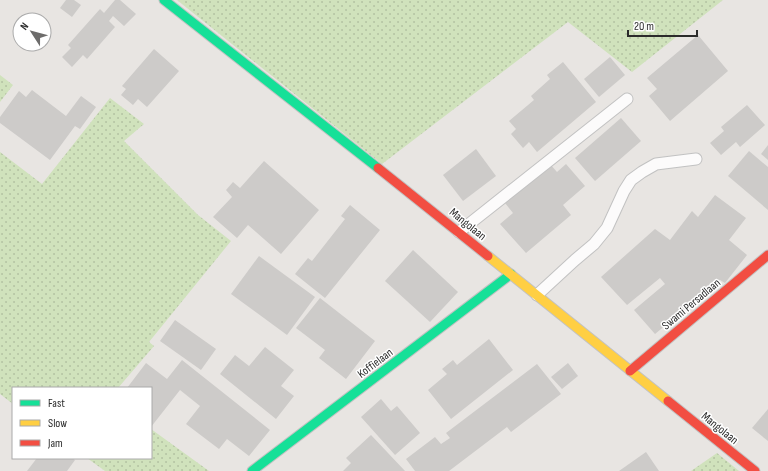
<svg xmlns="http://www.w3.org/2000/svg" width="768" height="471" font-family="'Sofia Sans Condensed',sans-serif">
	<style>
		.grass { fill: url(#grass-dots) }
		.building { fill: #cdcbc9 }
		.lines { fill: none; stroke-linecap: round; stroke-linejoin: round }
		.lane-casing { stroke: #c2c2c2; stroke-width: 13 }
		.fast-casing { stroke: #c2c2c2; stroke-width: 11 }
		.slow-casing { stroke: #c2c2c2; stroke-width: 11 }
		.jam-casing { stroke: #c2c2c2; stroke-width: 11 }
		.lane { stroke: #fcfbfb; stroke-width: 11 }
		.fast { stroke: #16e098; stroke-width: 9 }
		.slow { stroke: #ffcf43; stroke-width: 9 }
		.jam { stroke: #f24e42; stroke-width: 9 }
		.labels { text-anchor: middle; stroke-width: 3; stroke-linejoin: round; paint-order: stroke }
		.street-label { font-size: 12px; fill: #2b2b2b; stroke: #fff }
	</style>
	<defs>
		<pattern id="grass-dots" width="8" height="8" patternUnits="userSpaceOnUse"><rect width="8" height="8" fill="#d0e2bc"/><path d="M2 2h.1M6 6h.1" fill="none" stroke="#b3c2a2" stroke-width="1.8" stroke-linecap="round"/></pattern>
	</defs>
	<rect width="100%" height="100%" fill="#e8e5e2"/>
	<g class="grass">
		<path d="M177,0H723L632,72L568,22L382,164Z"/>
		<path d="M0,75L13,85L0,102Z"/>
		<path d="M110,98L144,124L124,141L198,215L231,241L149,342L154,346L118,388H13V404L0,394V152L42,184Z"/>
		<path d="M151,429L209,471H105L87,458H151Z"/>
		<path d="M717,453L739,471H691Z"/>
	</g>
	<g class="building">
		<path d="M66,0H74L81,5L72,17L60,8Z"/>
		<path d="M115,0H120L136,14L124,26L113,16L109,21L115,27L87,59L83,55L72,67L62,57L71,48L68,45L100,9L104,13Z"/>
		<path d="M698,35L728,71L670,121L649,96L657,89L647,78Z"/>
		<path d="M154,49L179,71L147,107L138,99L133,105L121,95L126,89L122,86Z"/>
		<path d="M610,57L625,75L599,97L584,79Z"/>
		<path d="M563,62L596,102L537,152L529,142L523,148L511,134L516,129L509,121L534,100L531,96L550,79L547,75Z"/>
		<path d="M32,90L66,116L81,96L96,107L80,129L75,126L50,160L0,123V117L19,91L26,97Z"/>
		<path d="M747,105L765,125L740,147L736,142L721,155L710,143L724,131L721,127Z"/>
		<path d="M621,118L641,141L595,181L575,158Z"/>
		<path d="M768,145V160L761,154Z"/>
		<path d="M476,149L496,176L463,201L443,175Z"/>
		<path d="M749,151L768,167V210L728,176Z"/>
		<path d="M264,161L319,210L281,254L248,225L237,238L213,217L232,197L226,190L233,182L240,188Z"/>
		<path d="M550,164L557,172L566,164L585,186L563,205L571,215L526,253L500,224L513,213L505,203Z"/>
		<path d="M715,195L746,218L729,240L747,255L725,283L720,280L655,334L634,310L665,284L660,278L627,305L601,277L655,229L670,240L692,211L698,217Z"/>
		<path d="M350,205L380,230L325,298L295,274L308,258L312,261L345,219L341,216Z"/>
		<path d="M413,250L458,292L430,322L385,281Z"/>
		<path d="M259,256L315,297L287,335L231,294Z"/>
		<path d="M320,298L375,341L346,379L319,358L325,350L296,328Z"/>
		<path d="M175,320L216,349L201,370L160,341Z"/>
		<path d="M489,339L513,370L451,419L428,390L447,374L442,369L453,360L457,365Z"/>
		<path d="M265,347L294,370L281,386L294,396L276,419L220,374L235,355L249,366Z"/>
		<path d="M182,360L270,430L249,456L227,439L219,449L186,424L200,406L180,390L151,427V388H127L146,363L167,379Z"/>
		<path d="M568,363L578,376L562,389L551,377Z"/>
		<path d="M537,364L561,394L511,432L507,427L449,471H415L406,459L435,437L441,444L450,438L446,433Z"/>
		<path d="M381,399L391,411L397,406L420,433L395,455L361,417Z"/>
		<path d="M768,409V441L752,428Z"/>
		<path d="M371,435L405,471H343L351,463L346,458Z"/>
		<path d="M646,452L659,471H619Z"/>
		<path d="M37,458H72L75,460L67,471H27Z"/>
	</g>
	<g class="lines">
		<defs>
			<g id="lane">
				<path d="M459,232L627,99"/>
				<path d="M537,295L575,260L594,244L607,228L624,191L631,180L642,172L656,164L696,159"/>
			</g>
			<g id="fast">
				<path d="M164,0L378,168"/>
				<path d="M252,471L511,274"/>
			</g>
			<path id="slow" d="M488,256L668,401"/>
			<g id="jam">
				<path d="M378,168L488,256"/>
				<path d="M630,371L768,255"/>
				<path d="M668,401L755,471"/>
			</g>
		</defs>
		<use href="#lane" class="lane-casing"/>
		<use href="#fast" class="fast-casing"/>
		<use href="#slow" class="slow-casing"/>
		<use href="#jam" class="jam-casing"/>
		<use href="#lane" class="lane"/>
		<use href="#fast" class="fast"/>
		<use href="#slow" class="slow"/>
		<use href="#jam" class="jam"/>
	</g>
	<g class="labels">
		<g class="street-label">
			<text transform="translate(468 224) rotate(39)" y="4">Mangolaan</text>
			<text transform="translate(691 304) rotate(-40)" y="4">Swami Persadlaan</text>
			<text transform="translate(375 363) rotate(-37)" y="4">Koffielaan</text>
			<text transform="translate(720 428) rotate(39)" y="4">Mangolaan</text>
		</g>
	</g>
	<rect x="12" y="387" width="140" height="72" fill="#ffffff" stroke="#aaaaaa"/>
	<rect x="20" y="400" width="20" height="6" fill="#16e098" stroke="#aaaaaa"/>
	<text x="48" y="407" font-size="12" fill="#2b2b2b">Fast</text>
	<rect x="20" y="420" width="20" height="6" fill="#ffcf43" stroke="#aaaaaa"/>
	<text x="48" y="427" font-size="12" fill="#2b2b2b">Slow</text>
	<rect x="20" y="440" width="20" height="6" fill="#f24e42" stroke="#aaaaaa"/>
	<text x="48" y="447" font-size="12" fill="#2b2b2b">Jam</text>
	<g transform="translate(32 32) rotate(306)"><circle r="19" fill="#ffffff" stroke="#aaaaaa"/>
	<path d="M0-3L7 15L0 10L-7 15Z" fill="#6d6c6b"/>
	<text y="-6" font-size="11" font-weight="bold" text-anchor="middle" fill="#2b2b2b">N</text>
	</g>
	<path d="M628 30v6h69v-6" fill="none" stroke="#2b2b2b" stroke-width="2"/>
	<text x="634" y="30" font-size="12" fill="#2b2b2b" stroke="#ffffff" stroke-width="3" paint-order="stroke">20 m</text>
</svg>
